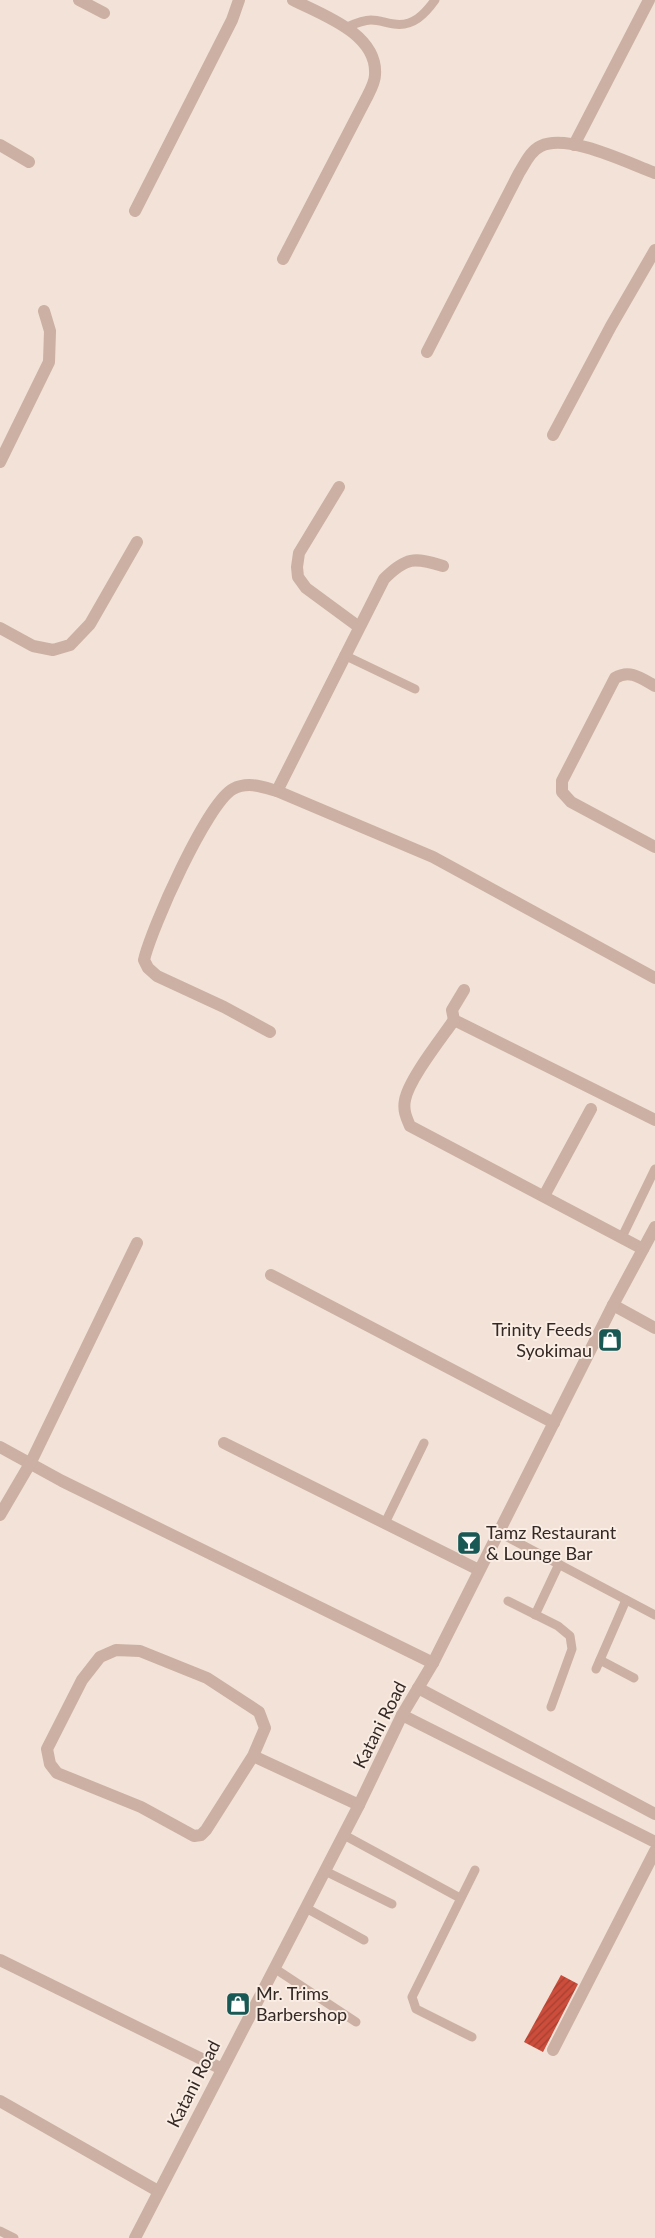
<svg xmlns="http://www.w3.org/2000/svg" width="655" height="2238" font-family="Lato,sans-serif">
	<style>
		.building { fill: url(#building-hatch) }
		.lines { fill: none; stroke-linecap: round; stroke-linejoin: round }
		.lane { stroke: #cbb0a3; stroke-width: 9 }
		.street { stroke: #cbb0a3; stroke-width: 12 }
		.labels { text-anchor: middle; stroke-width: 4; stroke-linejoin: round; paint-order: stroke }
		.poi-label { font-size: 18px; fill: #352926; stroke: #faede4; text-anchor: start }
		.street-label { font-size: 18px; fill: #352926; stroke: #faede4 }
	</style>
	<defs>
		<pattern id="building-hatch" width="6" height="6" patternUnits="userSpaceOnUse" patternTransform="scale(1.25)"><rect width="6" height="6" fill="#cc4d3b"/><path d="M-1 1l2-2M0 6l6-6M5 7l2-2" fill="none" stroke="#a64031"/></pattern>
	</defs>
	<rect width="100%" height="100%" fill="#f2e2d7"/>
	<path class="building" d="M561,1975L578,1984L543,2052L524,2042Z"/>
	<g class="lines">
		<g class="lane">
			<path d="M345,28C354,24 362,20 371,20C379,20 386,23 394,24C413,27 425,14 435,0"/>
			<path d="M344,655L415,689"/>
			<path d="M622,1237L655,1169"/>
			<path d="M385,1523L424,1443"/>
			<path d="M498,1532L655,1615"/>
			<path d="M508,1601L558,1626L570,1636L572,1649L551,1707"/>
			<path d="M535,1615L559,1564"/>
			<path d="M600,1660L634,1678"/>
			<path d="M596,1669L626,1600"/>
			<path d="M344,1835L460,1898"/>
			<path d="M325,1871L392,1904"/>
			<path d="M306,1908L364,1940"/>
			<path d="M274,1968L356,2022"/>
			<path d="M472,2037L416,2009L412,1997L475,1870"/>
			<path d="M0,2231L14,2238"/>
		</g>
		<g class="street">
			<path d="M79,0L104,13"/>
			<path d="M0,145L29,162"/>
			<path d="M574,145L649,0"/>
			<path d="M135,211L232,20L239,0"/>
			<path d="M283,259L367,97C370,91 375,82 375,75C378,34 323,15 293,0"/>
			<path d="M427,352L519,173C525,164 530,151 541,146C568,133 628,163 655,173"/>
			<path d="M553,435L611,326L655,250"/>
			<path d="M0,462L49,362L50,331L44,311"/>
			<path d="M339,487L299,553L297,567L298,577L306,588L359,627"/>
			<path d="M0,628L33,646L53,650L70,645L90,624L137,542"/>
			<path d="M655,686C641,678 630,669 615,678L562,781V792L571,802L655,847"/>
			<path d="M277,791L384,579C406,557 414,557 443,566"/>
			<path d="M464,990L452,1010L454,1020L655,1120"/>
			<path d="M454,1020C441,1039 409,1079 405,1100C403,1110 406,1117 410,1126L643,1249"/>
			<path d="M270,1032L224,1007L157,976L148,968L144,960C151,929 207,803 233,789C248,781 263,787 277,791L433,857L655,978"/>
			<path d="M544,1196L591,1109"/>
			<path d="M271,1275L554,1423"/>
			<path d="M613,1305L655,1328"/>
			<path d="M224,1443L479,1570"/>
			<path d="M0,1447L62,1481L433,1663"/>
			<path d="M0,1515L31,1462L137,1243"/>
			<path d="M418,1688L655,1814"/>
			<path d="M402,1715L655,1842"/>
			<path d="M253,1756L265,1728L259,1712L207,1678L140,1651L116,1650L100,1657L82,1680L47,1749L50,1764L57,1773L141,1807L194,1836L201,1835L206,1830L253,1756L359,1805"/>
			<path d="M0,1960L222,2069"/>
			<path d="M553,2050L655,1851"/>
			<path d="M0,2101L158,2191"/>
			<path d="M135,2238L359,1805L402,1715L433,1663L613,1305L655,1227"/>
		</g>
	</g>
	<defs>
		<symbol id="shop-square" viewBox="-11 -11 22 22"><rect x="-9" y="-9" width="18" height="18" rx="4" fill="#195955" stroke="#faede4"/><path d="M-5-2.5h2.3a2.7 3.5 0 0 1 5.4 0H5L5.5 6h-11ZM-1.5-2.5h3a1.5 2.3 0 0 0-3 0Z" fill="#fff"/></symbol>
		<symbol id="bar-square" viewBox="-11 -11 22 22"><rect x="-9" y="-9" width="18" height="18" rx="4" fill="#195955" stroke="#faede4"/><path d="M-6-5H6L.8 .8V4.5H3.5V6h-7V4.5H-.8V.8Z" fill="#fff"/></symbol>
	</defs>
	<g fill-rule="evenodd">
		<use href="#shop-square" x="596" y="1326" width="28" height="28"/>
		<use href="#bar-square" x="455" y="1529" width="28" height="28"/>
		<use href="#shop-square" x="224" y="1990" width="28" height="28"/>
	</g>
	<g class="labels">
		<g class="poi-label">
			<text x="592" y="1336" text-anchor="end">Trinity Feeds<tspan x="592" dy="21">Syokimau</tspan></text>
			<text x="486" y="1539">Tamz Restaurant<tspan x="486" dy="21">&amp; Lounge Bar</tspan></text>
			<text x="256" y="2000">Mr. Trims<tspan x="256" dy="21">Barbershop</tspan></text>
		</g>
		<g class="street-label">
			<text transform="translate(380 1725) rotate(-63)" y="6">Katani Road</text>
			<text transform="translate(194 2084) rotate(-63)" y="6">Katani Road</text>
		</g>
	</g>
</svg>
